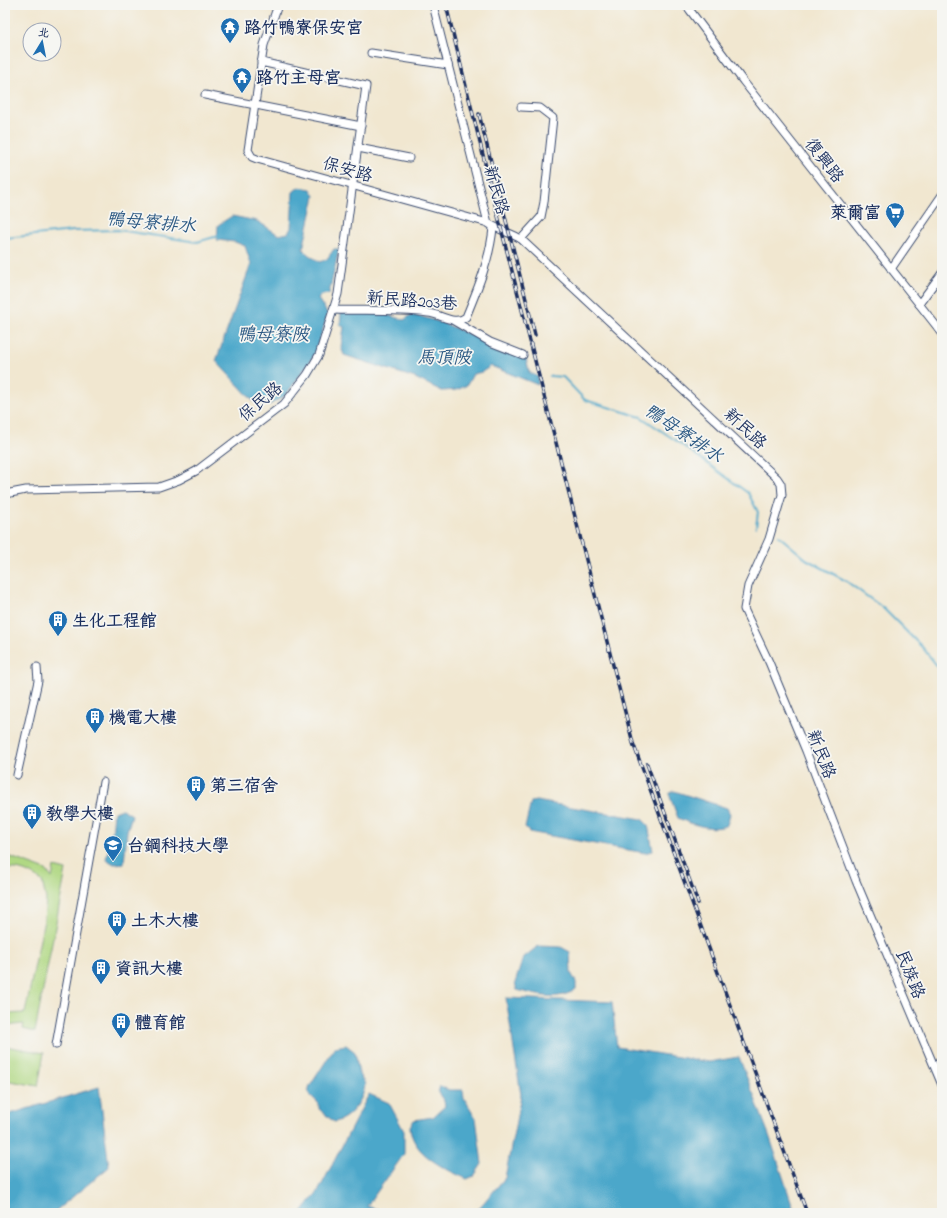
<svg xmlns="http://www.w3.org/2000/svg" width="947" height="1218" font-family="'Indie Flower','LXGW WenKai TC',sans-serif">
	<style>
		.green { fill: #b0d883; stroke: #668470 }
		.water { fill: #4ba7ca; stroke: #336b94 }
		.lines { fill: none; stroke-linecap: round; stroke-linejoin: round }
		.stream { stroke: #4ba7ca; stroke-width: 2 }
		.minor-casing { stroke: #3b4b6f; stroke-width: 9 }
		.minor { stroke: #fff; stroke-width: 7 }
		.rail-casing { stroke: #1b2f5e; stroke-width: 3.5 }
		.rail { stroke: #f6f6f2; stroke-width: 2; stroke-dasharray: 6; stroke-linecap: butt }
		.labels { text-anchor: middle; stroke-width: 3.5; stroke-linejoin: round; paint-order: stroke }
		.poi-label { font-size: 17px; font-weight: bold; fill: #1b2f5e; stroke: #f6f6f2; text-anchor: start }
		.street-label { font-size: 17px; fill: #1b2f5e; stroke: #f6f6f2 }
		.water-label { font-size: 18px; font-style: italic; fill: #2c5984; stroke: #f6f6f2 }
	</style>
	<rect width="100%" height="100%" fill="#f6f6f2"/>
	<filter id="ink" filterUnits="userSpaceOnUse"><feTurbulence type="fractalNoise" baseFrequency=".025" numOctaves="2"/><feDisplacementMap in="SourceGraphic" scale="8" xChannelSelector="R" yChannelSelector="G"/><feConvolveMatrix kernelMatrix="1 2 1 2 8 2 1 2 1" color-interpolation-filters="sRGB"/></filter>
	<filter id="wash" filterUnits="userSpaceOnUse"><feTurbulence type="fractalNoise" baseFrequency=".012" numOctaves="4" result="noise"/><feDisplacementMap in="SourceGraphic" scale="16" xChannelSelector="R" yChannelSelector="G"/><feGaussianBlur stdDeviation="0.9" result="paint"/><feColorMatrix in="noise" values="0 0 0 0 0 0 0 0 0 0 0 0 0 0 0 0 0 1.4 0 .05"/><feComposite in="paint" operator="in"/></filter>
	<g filter="url(#wash)">
		<rect width="100%" height="100%" fill="#f1e7d0"/>
		<g class="green">
			<path d="M5,855L46,870L52,878L54,867L66,870L35,1032L23,1029L24,1024L5,1026V1014L25,1013L44,920L46,899L42,881C30,873 20,867 5,869Z"/>
			<path d="M5,1046L44,1053L38,1086L5,1080Z"/>
		</g>
		<g class="water">
			<path d="M299,187L311,189L315,196L303,249L309,255L320,262L327,259L334,249H339L329,294L322,295L318,299L328,314L314,356L285,396L269,405L253,401L216,361L251,264L245,246L235,242L217,240L218,225L232,216L257,221L279,235L288,233L291,228L293,192Z"/>
			<path d="M341,313L384,314L404,320L412,314L443,323L526,358L529,372L538,377V385L491,366L482,372L473,374L467,385L457,390L442,391L415,378L344,355L341,347L344,327L340,325Z"/>
			<path d="M674,791L727,808L730,814L727,825C715,832 690,824 678,818L669,794Z"/>
			<path d="M536,801L642,819L648,825L653,851L645,853L529,832L525,828L531,802Z"/>
			<path d="M122,809L132,815L127,831L124,863L114,864L106,859L112,835L114,812Z"/>
			<path d="M538,946L561,947L570,952L571,973L576,982V989C558,1002 537,995 517,990L515,983L523,958Z"/>
			<path d="M506,998L612,1002L617,1047L709,1062L739,1057L769,1135L795,1213H478V1209L505,1178L521,1095Z"/>
			<path d="M346,1045L355,1052L359,1074L365,1084C364,1100 350,1119 334,1122L319,1109V1104L308,1093L310,1086L335,1047Z"/>
			<path d="M440,1086L449,1090H463L464,1098L476,1118L482,1164L474,1176L467,1179C445,1169 411,1154 410,1126L414,1120L433,1117L445,1106L444,1101L438,1093Z"/>
			<path d="M99,1087L109,1167L53,1213H5V1114H10Z"/>
			<path d="M369,1094L389,1103L404,1131V1154L367,1206L386,1213H301L319,1190Z"/>
		</g>
		<g class="lines">
			<g class="stream">
				<path d="M5,238L73,231L118,230L197,242L218,236"/>
				<path d="M550,376L563,377L585,400L641,417L678,442L748,493L758,512L756,527"/>
				<path d="M779,536L806,559L846,581L883,608L923,648L942,672"/>
			</g>
		</g>
	</g>
	<g filter="url(#ink)">
		<g class="lines">
			<defs>
				<g id="minor">
					<path d="M278,5L264,45L248,150L252,157L257,159L488,223"/>
					<path d="M433,5L488,223C494,228 511,233 521,239L777,478L781,484L782,495L769,539L748,586L744,609L769,662L806,751L856,881L942,1085"/>
					<path d="M686,5L743,81L942,333"/>
					<path d="M371,53L448,65"/>
					<path d="M205,95L361,126"/>
					<path d="M358,148L409,158"/>
					<path d="M521,239L541,217L544,202L553,118L540,108L521,107"/>
					<path d="M891,269L942,195"/>
					<path d="M919,304L942,273"/>
					<path d="M334,310C364,311 397,309 428,313C441,314 454,326 466,317C478,288 490,259 493,228"/>
					<path d="M454,321L490,342L523,355"/>
					<path d="M5,494L26,490L159,487L179,480L196,471L284,404L307,375L319,355L338,294L366,86L261,62"/>
					<path d="M17,775L38,681L37,667"/>
					<path d="M56,1045L103,782"/>
				</g>
			</defs>
			<use href="#minor" class="minor-casing"/>
			<use href="#minor" class="minor"/>
			<defs>
				<g id="rail">
					<path d="M446,5L501,228L633,743L807,1213"/>
					<path d="M479,114L535,335"/>
					<path d="M647,764L698,903"/>
				</g>
			</defs>
			<use href="#rail" class="rail-casing"/>
			<use href="#rail" class="rail"/>
		</g>
	</g>
	<defs>
		<symbol id="temple-pin" viewBox="-11 -11 22 30"><path d="M0 17L-7.5 6A9.5 9.5 0 1 1 7.5 6Z" fill="#1f6fb2" stroke="#f6f6f2"/><path d="M0-6L5-2H3V0L6.5 2.5H4V6H1.5V3h-3V6H-4V2.5H-6.5L-3 0V-2H-5Z" fill="#fff"/></symbol>
		<symbol id="supermarket-pin" viewBox="-11 -11 22 30"><path d="M0 17L-7.5 6A9.5 9.5 0 1 1 7.5 6Z" fill="#1f6fb2" stroke="#f6f6f2"/><path d="M-6-5.5h2.5l.6 2H6L4.5 2H-2.5L-4.4-4H-6ZM-1.5 3.2a1.3 1.3 0 1 0 .1 0ZM3 3.2a1.3 1.3 0 1 0 .1 0Z" fill="#fff"/></symbol>
		<symbol id="building-pin" viewBox="-11 -11 22 30"><path d="M0 17L-7.5 6A9.5 9.5 0 1 1 7.5 6Z" fill="#1f6fb2" stroke="#f6f6f2"/><path d="M-4-6H4V6H1V3H-1V6H-4ZM-2.5-4.3h1.7v1.8h-1.7ZM.8-4.3h1.7v1.8H.8ZM-2.5-1h1.7V.8h-1.7ZM.8-1h1.7V.8H.8Z" fill="#fff"/></symbol>
		<symbol id="university-pin" viewBox="-11 -11 22 30"><path d="M0 17L-7.5 6A9.5 9.5 0 1 1 7.5 6Z" fill="#1f6fb2" stroke="#f6f6f2"/><path d="M0-5L7-2L0 1L-7-2ZM-4 1L0 2.5L4 1V4Q0 6-4 4Z" fill="#fff"/></symbol>
	</defs>
	<g fill-rule="evenodd">
		<use href="#temple-pin" x="219" y="16" width="22" height="30"/>
		<use href="#temple-pin" x="231" y="66" width="22" height="30"/>
		<use href="#supermarket-pin" x="884" y="201" width="22" height="30"/>
		<use href="#building-pin" x="47" y="609" width="22" height="30"/>
		<use href="#building-pin" x="84" y="706" width="22" height="30"/>
		<use href="#building-pin" x="185" y="774" width="22" height="30"/>
		<use href="#building-pin" x="21" y="802" width="22" height="30"/>
		<use href="#university-pin" x="102" y="834" width="22" height="30"/>
		<use href="#building-pin" x="106" y="909" width="22" height="30"/>
		<use href="#building-pin" x="90" y="957" width="22" height="30"/>
		<use href="#building-pin" x="110" y="1011" width="22" height="30"/>
	</g>
	<g class="labels">
		<g class="poi-label">
			<text x="244" y="33">路竹鴨寮保安宮</text>
			<text x="256" y="83">路竹主母宮</text>
			<text x="881" y="218" text-anchor="end">萊爾富</text>
			<text x="72" y="626">生化工程館</text>
			<text x="109" y="723">機電大樓</text>
			<text x="210" y="791">第三宿舍</text>
			<text x="46" y="819">教學大樓</text>
			<text x="127" y="851">台鋼科技大學</text>
			<text x="131" y="926">土木大樓</text>
			<text x="115" y="974">資訊大樓</text>
			<text x="135" y="1028">體育館</text>
		</g>
		<g class="street-label">
			<text transform="translate(825 160) rotate(52)" y="6">復興路</text>
			<text transform="translate(348 169) rotate(16)" y="6">保安路</text>
			<text transform="translate(497 190) rotate(74)" y="6">新民路</text>
			<text transform="translate(412 300) rotate(4)" y="6">新民路203巷</text>
			<text transform="translate(260 401) rotate(-40)" y="6">保民路</text>
			<text transform="translate(746 428) rotate(43)" y="6">新民路</text>
			<text transform="translate(822 754) rotate(69)" y="6">新民路</text>
			<text transform="translate(911 974) rotate(68)" y="6">民族路</text>
		</g>
		<g class="water-label">
			<text transform="translate(151 222) rotate(5)" y="6">鴨母寮排水</text>
			<text x="273" y="340">鴨母寮陂</text>
			<text x="444" y="363">馬頂陂</text>
			<text transform="translate(684 433) rotate(34)" y="6">鴨母寮排水</text>
		</g>
	</g>
	<rect width="947" height="1218" fill="none" stroke="#f6f6f2" stroke-width="20"/>
	<g transform="translate(42 42) rotate(10)"><circle r="19" fill="#f6f6f2" stroke="#9ea6b7"/>
	<path d="M0-3L7 15L0 10L-7 15Z" fill="#1f6fb2"/>
	<text y="-6" font-size="11" font-weight="bold" text-anchor="middle" fill="#1b2f5e">北</text>
	</g>
</svg>
